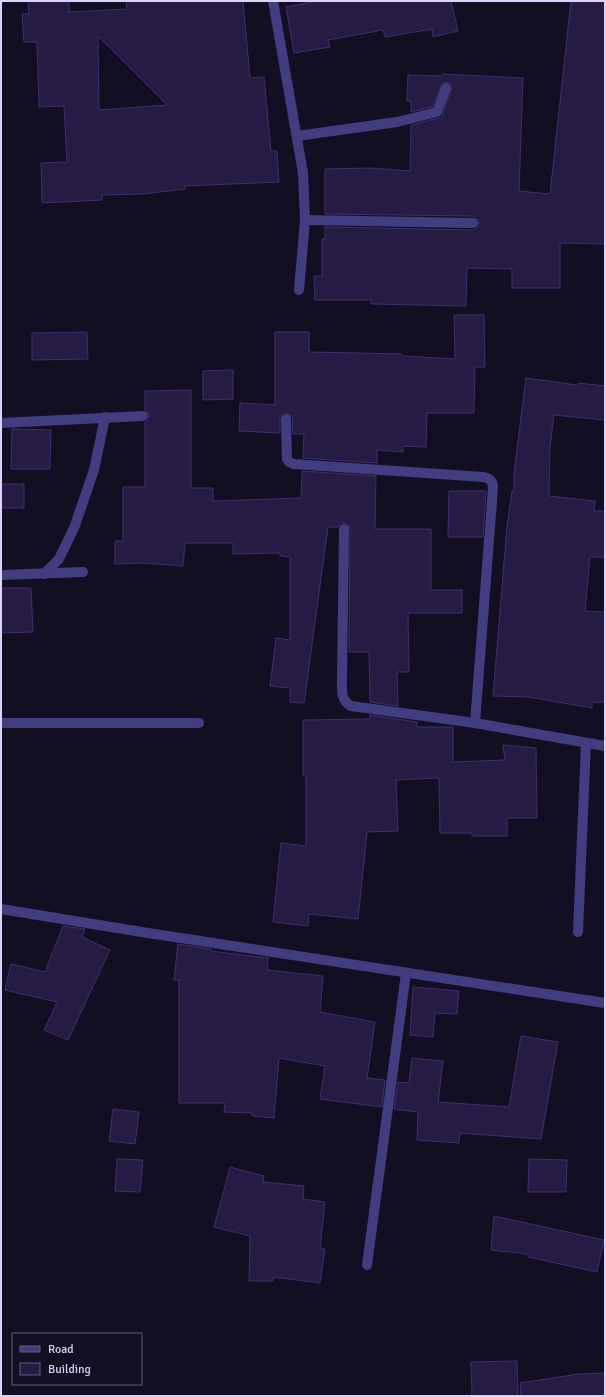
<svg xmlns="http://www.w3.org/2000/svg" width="606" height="1397" font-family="Signika,sans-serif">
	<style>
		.building { fill: #261c43; stroke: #3e2f6e; fill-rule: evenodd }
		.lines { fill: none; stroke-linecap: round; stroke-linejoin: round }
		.minor { stroke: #423c80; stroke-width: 10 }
	</style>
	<rect width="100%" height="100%" fill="#130f23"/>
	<g class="building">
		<path d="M28,1H69V12L127,9L126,1H243L250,78L264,77L271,151H277L279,182L185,186V189L143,194L102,195V200L42,203L41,163L67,162L64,106L39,107L37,42H24L22,14H29ZM98,36L167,105L99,110Z"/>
		<path d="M317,1H451L458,31L433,37L432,29L385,37L383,30L328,40L330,47L294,53L286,7Z"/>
		<path d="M571,1H605V244L560,243V288H512V269L467,268L466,306L371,304V300H315L314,276H322V239H325V227L473,230L479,226L478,220L473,216L325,214V169L370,168L410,171L411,125L442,117L452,87L449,82L442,83L432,107L411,112V101H407L408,75L442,76V74L523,78L519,191L550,194Z"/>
		<path d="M454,315H484L485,367H475L474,413H427L426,447L403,446V452L377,450V463L303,458L304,434H293L292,416L286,413H283L280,416V433L239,431L240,403L275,405V332H309V352L402,354V356L455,359Z"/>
		<path d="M87,332L88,359L32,360V333Z"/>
		<path d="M233,370V399L203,400V371Z"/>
		<path d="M526,378L577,385L578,383L605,386V420L554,415L550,446L549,496L595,501L594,511H605V557H590L585,611L605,612V702H592V708L529,697L493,696L507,526L512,491H514V473Z"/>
		<path d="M191,390V488H213V501L301,498L302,471L376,476L375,529H431V590H462V613H408L409,672H397L398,706L370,702L369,652H349L350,529L347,523H341L338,527H328L304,703L290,702V688L270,686L276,638L290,640V557L280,556V553L233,554V543H185L183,566L143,563L115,564V541H123V487H145V422L149,419V416L148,412L145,410V391Z"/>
		<path d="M12,429L51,430L50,469H11Z"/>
		<rect x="1" y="484" width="23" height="24"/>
		<path d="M449,491H486L483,537H448Z"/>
		<path d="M1,588H31L33,632L1,633Z"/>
		<path d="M370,715L417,722V727H453V762L505,760L503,745L536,748L537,818H507V836H472V833H440L439,778L396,780L398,831L367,832L358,919L309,914L308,926L273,922L281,843L306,846V776H303V720L370,719Z"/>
		<path d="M63,926L85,929L82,937L110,950L68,1040L44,1030L57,1002L5,990L11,964L45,972Z"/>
		<path d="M178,944L211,949V951L268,958L267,970L323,976L320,1012L375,1022L367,1078L385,1080L382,1107L320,1099L325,1066L279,1058L274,1118L252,1116V1113L224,1112L225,1103H179V980H174Z"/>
		<path d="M413,987L459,991L457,1014L435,1013L433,1037L410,1035Z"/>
		<path d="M521,1036L558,1042L541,1139L460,1133L459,1143L417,1140L418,1112L394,1109L398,1082L409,1083L412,1058L443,1061L438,1102L509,1107Z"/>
		<path d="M113,1109L139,1112L135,1144L109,1141Z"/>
		<path d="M117,1159L143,1160L140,1192L115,1191Z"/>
		<path d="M529,1159L567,1160L566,1192H528Z"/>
		<path d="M230,1167L264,1176L263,1182L304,1186L303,1199L325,1202L320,1249H325L320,1283L273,1277V1281H249L250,1236L214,1227Z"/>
		<path d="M494,1216L604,1240L597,1272L528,1257V1254L491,1250Z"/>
		<path d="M517,1361L518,1396H472L471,1362Z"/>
		<path d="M605,1373V1396H521L520,1383L578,1374Z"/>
	</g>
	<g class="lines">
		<g class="minor">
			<path d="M273,1L303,173L305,220L299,290"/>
			<path d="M297,136L397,122L437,112L446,88"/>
			<path d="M305,220L473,223"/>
			<path d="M286,419L287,459L289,462L294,464L483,477C490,478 493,481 493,488L475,723"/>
			<path d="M1,423L143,416"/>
			<path d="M344,529L342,677C342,688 340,700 351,706L475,723L605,746"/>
			<path d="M44,574L59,559L74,528L94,470L105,417"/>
			<path d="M1,575L83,572"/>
			<path d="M1,723H199"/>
			<path d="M1,909L148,933L605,1003"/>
			<path d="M578,932L586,743"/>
			<path d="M367,1265L406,973"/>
		</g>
	</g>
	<rect width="606" height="1397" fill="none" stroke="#dad3fd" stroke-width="4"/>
	<rect x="12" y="1333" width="130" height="52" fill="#130f23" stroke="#635d7a"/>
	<rect x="20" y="1346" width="20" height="6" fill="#423c80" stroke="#635d7a"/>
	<text x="48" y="1353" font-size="12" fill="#dad3fd">Road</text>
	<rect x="20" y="1363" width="20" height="12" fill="#261c43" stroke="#635d7a"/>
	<text x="48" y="1373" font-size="12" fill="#dad3fd">Building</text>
</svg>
